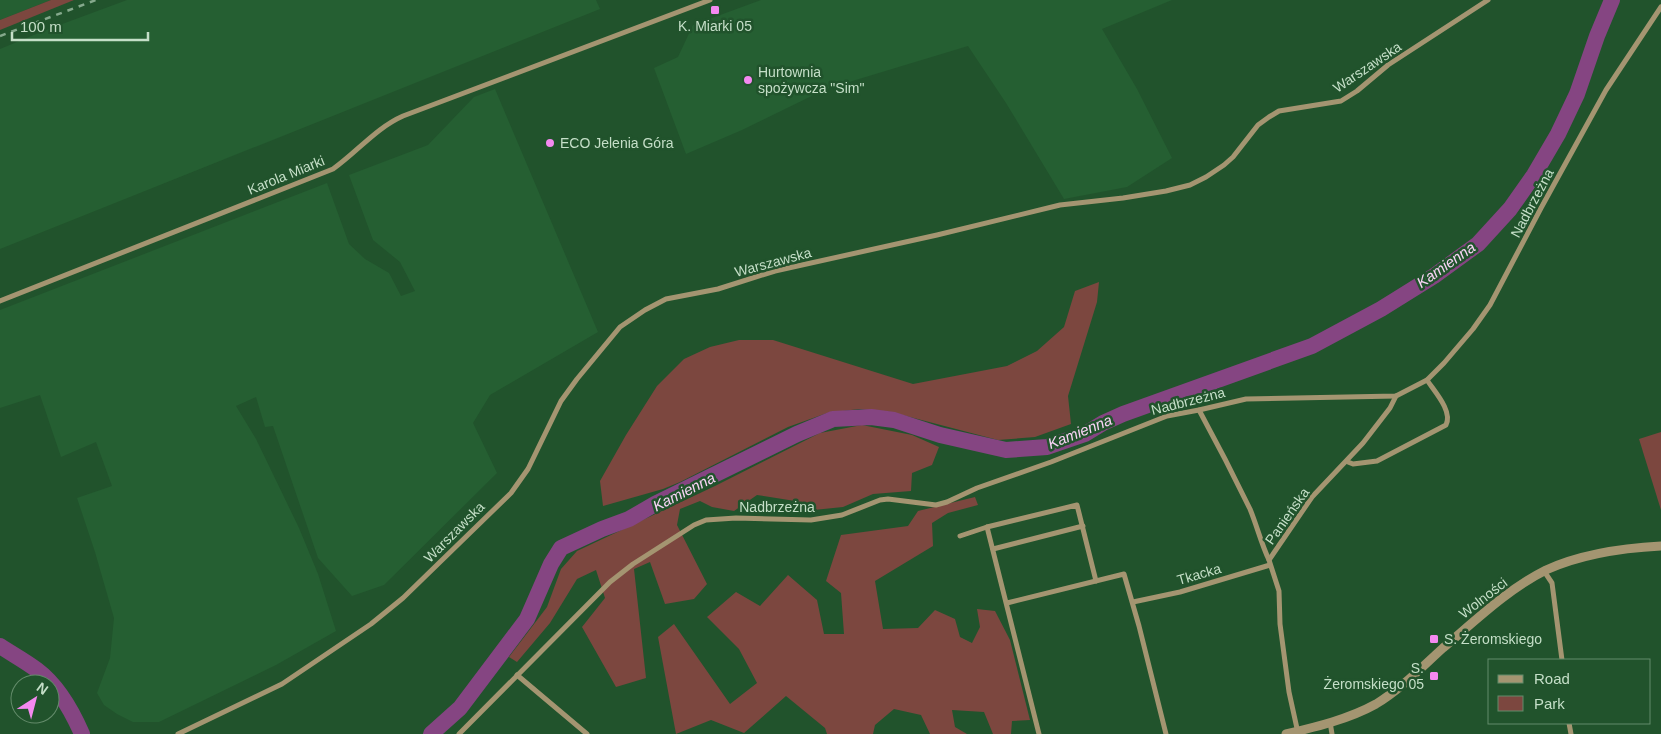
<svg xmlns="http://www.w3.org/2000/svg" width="1661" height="734" font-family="Helvetica,sans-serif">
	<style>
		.built { fill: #255f32 }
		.green { fill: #7c473f }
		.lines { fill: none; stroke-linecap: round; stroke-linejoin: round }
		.river { stroke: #854582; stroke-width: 16 }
		.minor { stroke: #a49571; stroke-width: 5 }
		.tertiary { stroke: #a49571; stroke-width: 9 }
		.rail { stroke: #85a98c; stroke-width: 2.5; stroke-dasharray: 6 6; stroke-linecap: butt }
		.poi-dot { fill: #f489f0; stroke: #21532c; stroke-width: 2 }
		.labels { text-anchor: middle; stroke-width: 5; stroke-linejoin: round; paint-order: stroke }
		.poi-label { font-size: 14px; fill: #c5dfc8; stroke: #21532c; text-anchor: start }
		.street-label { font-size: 14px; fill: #c5dfc8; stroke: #21532c }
		.water-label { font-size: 15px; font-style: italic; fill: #f9d4f6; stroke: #21532c }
	</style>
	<rect width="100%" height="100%" fill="#21532c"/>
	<g class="built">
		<path d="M0,0H51L0,20Z"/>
		<path d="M127,0H596L600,9L0,249V49L46,30Z"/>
		<path d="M761,0H1172L1102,29L1137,89L1172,158L1127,187L1064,199L1006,103L968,46L826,89L742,130L686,154L654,68L678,57L693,25Z"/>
		<path d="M495,89L598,332L490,395L473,423L497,473L384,585L352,596L318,558L273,426L265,427L256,397L236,406L256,439L299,528L318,574L336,631L276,665L159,722H133L117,714L104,705L97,693L110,658L114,618L95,552L77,498L112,486L96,442L61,457L40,395L0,408V310L327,183L349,244L365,259L389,273L401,296L415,291L400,262L373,240L349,175L428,145L474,97Z"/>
	</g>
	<g class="green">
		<path d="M51,0H74L0,30V20Z"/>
		<path d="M1099,282L1097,302L1068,396L1071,424L1035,437L998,440L891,412L859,409L827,413L788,427L680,482L663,489L603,506L600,481L626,435L657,386L684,359L710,347L739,340H773L913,384L1007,366L1037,351L1064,327L1075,291Z"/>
		<path d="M862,425L912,435L939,447L932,465L912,473L911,491L873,494L843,507L804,511L795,501L757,495L734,511L712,507L700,501L680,509L677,525L707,584L694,599L665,604L650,562L634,569L646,678L616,687L582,627L605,598L596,570L577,579L550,623L517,662L509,657L547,607L561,569L577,551L715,486L820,433Z"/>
		<path d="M1661,432V510L1639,439Z"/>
		<path d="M975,497L978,505L948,513L932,523L933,546L875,581L883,629L918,628L935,610L955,619L960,637L972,643L980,627L977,609L995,611L1010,640L1030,720L1012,721L1011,734H993L984,712L952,710L955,727L967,734H930L921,715L894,709L875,725L873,734H827L825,728L786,696L744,733L711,720L676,734L658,637L674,624L730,704L757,683L739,649L707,617L736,592L760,606L788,575L817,600L824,634H844L841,593L826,581L841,535L908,526L918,511Z"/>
	</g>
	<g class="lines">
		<g class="river">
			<path d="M0,646C12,654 25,661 37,670C57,685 72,711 82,734"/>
			<path d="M431,734L460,708L527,619L551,564L561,548L602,529L629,519L655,504L797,434L833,419L871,417L894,420L940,435L1006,450L1047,447L1085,434L1103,423L1123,414L1312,346L1381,309L1434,276L1478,244L1510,209L1534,175L1558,134L1577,94L1597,36L1612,0"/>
		</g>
		<g class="minor">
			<path d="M0,301L333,169C357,152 376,128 403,116L710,0"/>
			<path d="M1199,410C1217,443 1234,476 1250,509C1257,526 1261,543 1269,560"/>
			<path d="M1348,462L1353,464L1377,461L1446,425C1453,411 1434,391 1427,380"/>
			<path d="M987,527L1039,734"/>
			<path d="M960,536L987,527L1077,505L1096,581"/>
			<path d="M993,549L1083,526"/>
			<path d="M1544,571L1552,583L1562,660"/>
			<path d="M1133,602L1180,592L1270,565"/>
			<path d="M1007,603L1124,574L1139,626L1166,734"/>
			<path d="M517,675L587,734"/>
			<path d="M1330,722L1332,734"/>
			<path d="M1569,723L1571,734"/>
			<path d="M1298,733L1289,692L1280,624L1279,591L1269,560L1312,497L1363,443L1390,408L1396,396"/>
			<path d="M178,734L282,684L371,624L403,598L511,493L528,469L561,401L577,379L620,327L645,310L666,299L718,289L775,271L937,235L1060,205L1123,198L1166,191L1190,185L1206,177L1224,165L1233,157L1258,125L1269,117L1279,111L1341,101L1357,91L1388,65L1488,0"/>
			<path d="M459,734L610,582L633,564L694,525L706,520L736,518L811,520L842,515L880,500L888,499L936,505L947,502L977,488L1051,462L1167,416L1199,410L1246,399L1396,396L1427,380L1444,363L1473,329L1490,305L1541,208L1606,90L1661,7"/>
		</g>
		<path class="tertiary" d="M1286,734C1316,727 1349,719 1376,704C1401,689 1422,667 1443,648C1475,621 1508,589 1546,570C1581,554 1623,548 1661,546"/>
		<path class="rail" d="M0,36L96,0"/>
	</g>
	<g class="poi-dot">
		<rect x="710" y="5" width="10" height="10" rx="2.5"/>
		<circle cx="748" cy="80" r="5"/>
		<circle cx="550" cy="143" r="5"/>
		<rect x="1429" y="634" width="10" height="10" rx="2.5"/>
		<rect x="1429" y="671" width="10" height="10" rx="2.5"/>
	</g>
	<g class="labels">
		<g class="poi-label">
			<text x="715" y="31" text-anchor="middle">K. Miarki 05</text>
			<text x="758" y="77">Hurtownia<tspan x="758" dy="16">spożywcza "Sim"</tspan></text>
			<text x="560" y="148">ECO Jelenia Góra</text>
			<text x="1444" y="644">S. Żeromskiego</text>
			<text x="1424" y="673" text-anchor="end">S.<tspan x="1424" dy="16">Żeromskiego 05</tspan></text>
		</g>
		<g class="street-label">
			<text transform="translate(1367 67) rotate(-34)" y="5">Warszawska</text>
			<text transform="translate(286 175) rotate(-22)" y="5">Karola Miarki</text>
			<text transform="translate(1532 203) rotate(-62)" y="5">Nadbrzeżna</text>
			<text transform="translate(773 262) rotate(-15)" y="5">Warszawska</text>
			<text transform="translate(1188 401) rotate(-14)" y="5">Nadbrzeżna</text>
			<text x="777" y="512">Nadbrzeżna</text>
			<text transform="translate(1287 516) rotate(-55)" y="5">Panieńska</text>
			<text transform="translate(454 532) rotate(-45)" y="5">Warszawska</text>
			<text transform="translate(1199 574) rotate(-16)" y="5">Tkacka</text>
			<text transform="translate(1483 598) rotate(-38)" y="5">Wolności</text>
		</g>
		<g class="water-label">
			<text transform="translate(1446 265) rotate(-35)" y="5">Kamienna</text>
			<text transform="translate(1080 432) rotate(-22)" y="5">Kamienna</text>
			<text transform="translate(684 492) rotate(-27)" y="5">Kamienna</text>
		</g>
	</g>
	<rect x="1488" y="659" width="162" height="65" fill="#21532c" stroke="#638b6a"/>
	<rect x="1498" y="675" width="25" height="8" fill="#a49571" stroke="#638b6a"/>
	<text x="1534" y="684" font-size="15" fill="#c5dfc8">Road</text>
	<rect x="1498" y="696" width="25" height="15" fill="#7c473f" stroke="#638b6a"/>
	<text x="1534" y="709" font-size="15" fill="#c5dfc8">Park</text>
	<g transform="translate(35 699) rotate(36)"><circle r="24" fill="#21532c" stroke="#638b6a"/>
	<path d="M0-4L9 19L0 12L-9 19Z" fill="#f489f0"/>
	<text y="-8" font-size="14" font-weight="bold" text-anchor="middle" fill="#c5dfc8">N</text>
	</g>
	<path d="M12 32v8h136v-8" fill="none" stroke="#c5dfc8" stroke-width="2.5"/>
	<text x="20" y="32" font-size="15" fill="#c5dfc8" stroke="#21532c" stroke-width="4" paint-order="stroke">100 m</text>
</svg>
